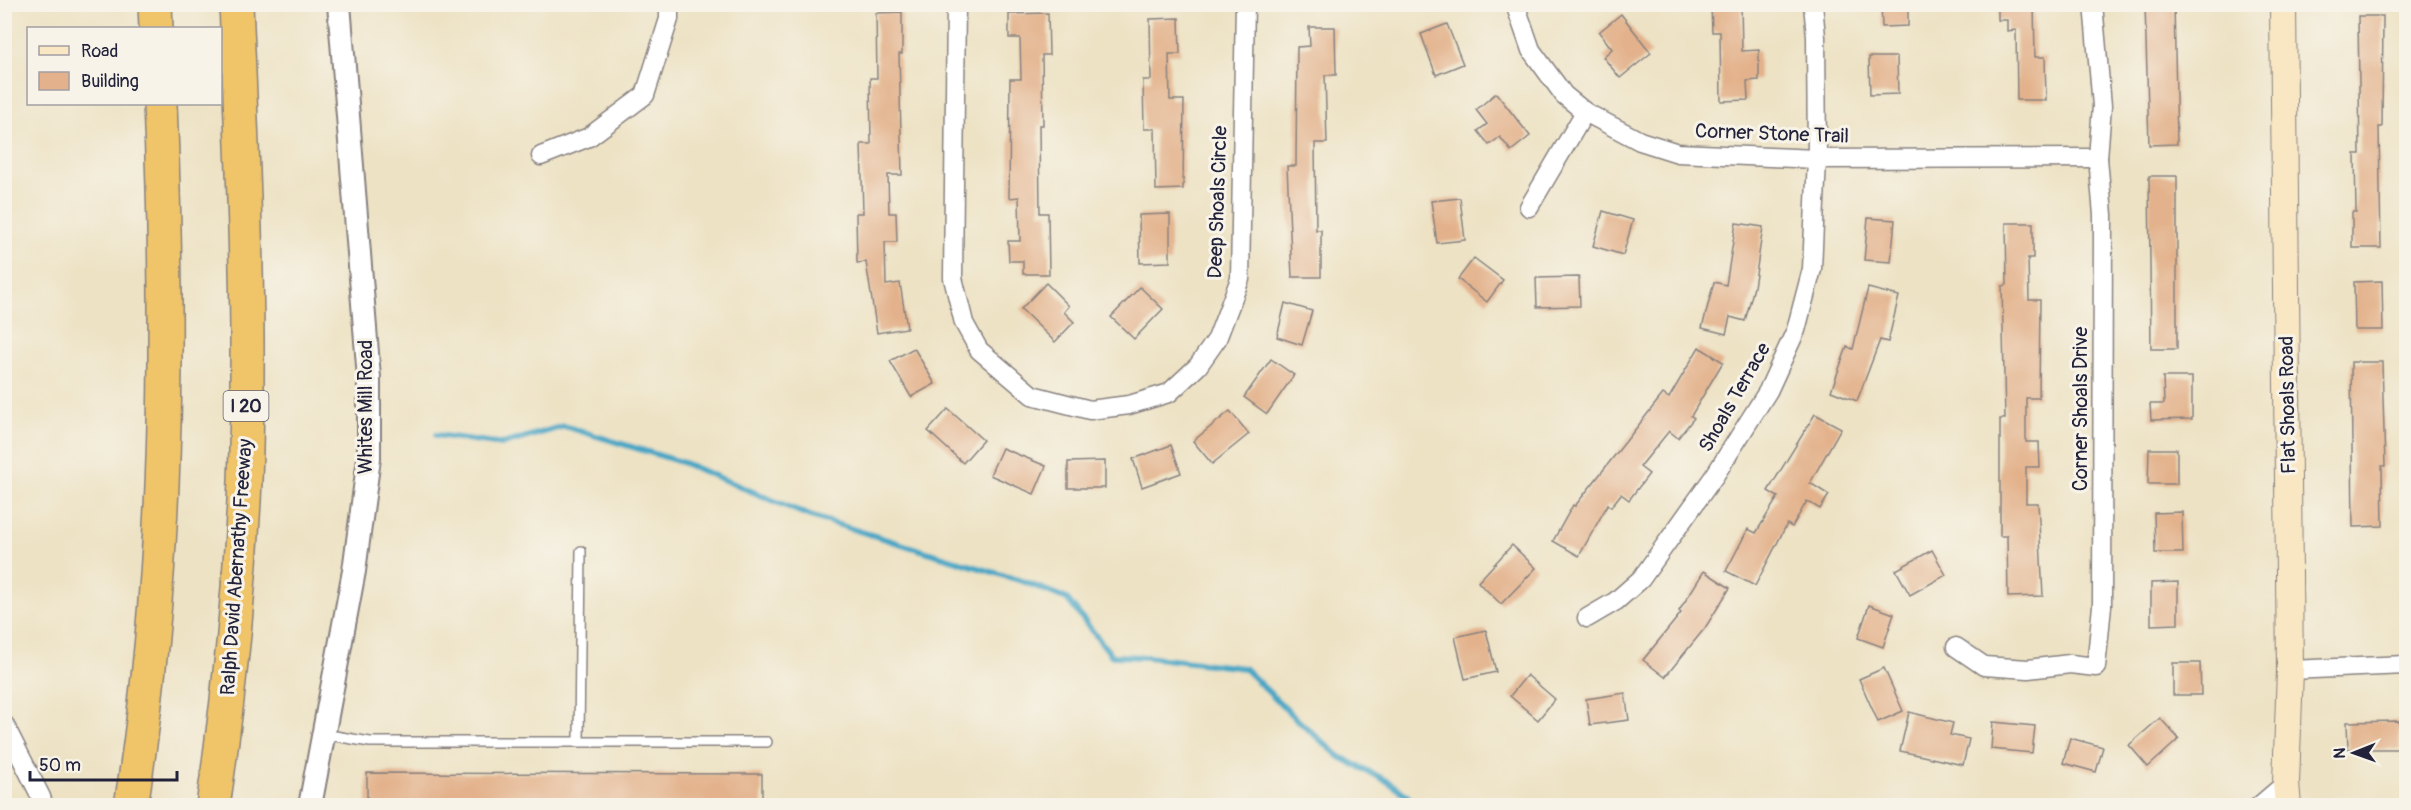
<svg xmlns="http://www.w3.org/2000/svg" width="2411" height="810" font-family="Pangolin,sans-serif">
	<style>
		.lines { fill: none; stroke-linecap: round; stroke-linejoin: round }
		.stream { stroke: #46a6c5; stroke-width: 6 }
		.building { fill: #e3b28c }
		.service-casing { stroke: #888280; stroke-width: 12 }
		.minor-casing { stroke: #888280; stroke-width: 21 }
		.tertiary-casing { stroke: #888280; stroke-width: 26 }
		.secondary-casing { stroke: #888280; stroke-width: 28 }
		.motorway-casing { stroke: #888280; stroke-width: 36 }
		.service { stroke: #fff; stroke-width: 9 }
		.minor { stroke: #fff; stroke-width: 18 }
		.tertiary { stroke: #fff; stroke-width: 22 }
		.secondary { stroke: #f9e7c3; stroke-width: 26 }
		.motorway { stroke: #f0c469; stroke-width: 33 }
		.labels { text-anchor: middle; stroke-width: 6; stroke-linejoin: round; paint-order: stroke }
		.shield { fill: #f7f3e8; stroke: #62616f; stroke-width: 1.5 }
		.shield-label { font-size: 18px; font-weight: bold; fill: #22223b }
		.street-label { font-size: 20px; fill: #22223b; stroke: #f7f3e8 }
	</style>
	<rect width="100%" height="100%" fill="#f7f3e8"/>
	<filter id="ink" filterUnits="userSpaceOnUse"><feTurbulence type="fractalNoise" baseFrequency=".0167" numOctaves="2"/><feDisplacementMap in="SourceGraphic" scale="12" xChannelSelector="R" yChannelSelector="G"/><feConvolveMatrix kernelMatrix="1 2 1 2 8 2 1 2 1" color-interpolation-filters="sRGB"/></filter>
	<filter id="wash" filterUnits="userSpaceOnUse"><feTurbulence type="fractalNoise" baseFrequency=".008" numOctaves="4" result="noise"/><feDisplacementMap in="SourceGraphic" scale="24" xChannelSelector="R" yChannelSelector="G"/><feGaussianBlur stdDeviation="1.35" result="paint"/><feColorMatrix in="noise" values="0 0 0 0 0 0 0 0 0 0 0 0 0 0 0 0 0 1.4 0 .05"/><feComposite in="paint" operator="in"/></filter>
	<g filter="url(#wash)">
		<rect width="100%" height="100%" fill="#ede2c4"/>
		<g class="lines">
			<path class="stream" d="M436,435L503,444L564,426L684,463L810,516L1025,582L1067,599L1112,656L1147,657L1244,668L1294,717L1340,757L1387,781L1405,794L1416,806"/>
		</g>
		<g id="blocks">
			<g class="building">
				<path d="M1711,4H1741L1742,51L1759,50V80L1747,81L1748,100L1721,101L1720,32H1712Z"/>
				<path d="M1881,4H1908V26L1882,27Z"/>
				<path d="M1998,4H2034L2035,57H2045L2046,100H2017L2016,30L2007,31V20H1998Z"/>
				<path d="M2145,4H2174L2177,144L2149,145Z"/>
				<path d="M902,12V54H899L902,175H888L889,213H896L897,242H885L886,285L900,283L907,328L877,333L866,262L857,263L856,213H863L861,144H871L870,78H877L876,13Z"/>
				<path d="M1048,13L1049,55H1042L1043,125H1039L1040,213H1048L1049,274H1023V261H1009L1008,241H1020L1019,197L1009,198L1010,79H1021L1020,38H1009V14Z"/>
				<path d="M1621,14L1651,53L1620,78L1603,57L1612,49L1599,32Z"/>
				<path d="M2358,16H2383L2382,127H2379L2381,248H2352V212H2356L2355,154H2360Z"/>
				<path d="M1179,18L1180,54H1169L1170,100H1184L1183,189L1156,190L1155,129H1144L1143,80H1151L1150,19Z"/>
				<path d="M1447,24L1463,64L1436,75L1421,34Z"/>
				<path d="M1309,27H1335L1336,75H1325L1327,143H1315L1316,230H1321V277H1292L1287,166H1296L1297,47L1310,46Z"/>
				<path d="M1869,57H1897L1898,94L1870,95Z"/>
				<path d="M1496,93L1530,136L1511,151L1500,137L1489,145L1478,131L1487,124L1476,110Z"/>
				<path d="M2149,176H2177V349H2151Z"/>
				<path d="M1460,198L1465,240L1437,243L1431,201Z"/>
				<path d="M1603,211L1633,220L1623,255L1593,246Z"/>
				<path d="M1170,214V262L1140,263L1139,215Z"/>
				<path d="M1868,218L1895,220L1891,262L1864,260Z"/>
				<path d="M1736,223L1763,227L1754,287L1745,321L1730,317L1726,334L1702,328L1714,282L1726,285Z"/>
				<path d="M2006,223H2033V258H2028L2029,300H2040L2039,398H2026V442H2039L2040,467H2026V503H2038L2043,596L2008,597L2007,536H2000V419H2005L2002,286L2007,285Z"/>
				<path d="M1474,258L1503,280L1487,302L1458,279Z"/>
				<path d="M1579,277L1580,306L1537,307L1536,278Z"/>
				<path d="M2382,281L2383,330H2355L2354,282Z"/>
				<path d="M1046,283L1069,306L1064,312L1074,322L1055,342L1021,309Z"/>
				<path d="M1140,287L1163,309L1134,339L1111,317Z"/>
				<path d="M1868,288L1899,296L1888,342L1880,340L1857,401L1831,391L1847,347L1853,349Z"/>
				<path d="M1285,303L1312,311L1302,345L1277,337Z"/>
				<path d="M1699,347L1723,362L1691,416L1694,418L1678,438L1669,431L1640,467L1649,474L1629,500L1621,494L1611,507L1608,504L1579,556L1553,541L1573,505L1575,506L1663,394L1669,398Z"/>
				<path d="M914,348L935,384L911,397L890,361Z"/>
				<path d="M1271,359L1294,375L1267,414L1244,397Z"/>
				<path d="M2351,362H2382L2385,466H2382L2383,526L2353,527Z"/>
				<path d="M2163,377H2192V419L2151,420L2150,404H2164Z"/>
				<path d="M948,409L983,440L963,463L928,431Z"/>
				<path d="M1230,411L1249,434L1212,464L1193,441Z"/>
				<path d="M1815,414L1841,428L1810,483L1829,495L1820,509L1807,501L1792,527L1787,524L1755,586L1726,571L1748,529L1756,533L1778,497L1768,491Z"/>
				<path d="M1171,445L1181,473L1142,487L1133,459Z"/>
				<path d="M1002,448L1046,466L1034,494L990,475Z"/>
				<path d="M2149,449H2177V484H2148Z"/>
				<path d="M1105,461V488H1068V462Z"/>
				<path d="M2182,512L2183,553H2155L2154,513Z"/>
				<path d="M1512,545L1536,568L1501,604L1478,582Z"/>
				<path d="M1932,550L1946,575L1910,595L1896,570Z"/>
				<path d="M1704,571L1730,588L1705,628L1665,677L1643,660L1681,613L1679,611Z"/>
				<path d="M2178,582V624L2151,625V583Z"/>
				<path d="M1869,605L1894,614L1883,647L1858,638Z"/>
				<path d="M1486,630L1496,672L1465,679L1455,637Z"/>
				<path d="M2173,663H2200L2201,695H2173Z"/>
				<path d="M1884,668L1903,711L1878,722L1859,679Z"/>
				<path d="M1527,675L1555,699L1538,720L1510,696Z"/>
				<path d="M1625,693L1629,720L1590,725L1586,699Z"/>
				<path d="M1909,712L1953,723L1950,735L1969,739L1963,765L1900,751Z"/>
				<path d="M2160,718L2179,739L2148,767L2129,745Z"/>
				<path d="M2399,721L2400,749H2348L2347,722Z"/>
				<path d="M1993,722L2035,726L2032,753L1991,749Z"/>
				<path d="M2070,738L2103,747L2096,772L2063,763Z"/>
				<path d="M367,773L762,774V806H367Z"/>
			</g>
		</g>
	</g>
	<g filter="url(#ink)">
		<use href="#blocks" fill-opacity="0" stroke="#888280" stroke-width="1.5"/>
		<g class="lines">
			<defs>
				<g id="service">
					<path d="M323,734L370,742H767"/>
					<path d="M579,741L581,551"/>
				</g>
				<g id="minor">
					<path d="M956,4L953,278L964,323L979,350L1032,395L1090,410L1129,405L1169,393L1198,366L1217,339L1240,279L1245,4"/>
					<path d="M1515,4L1531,50L1564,95L1585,112L1640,141L1678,153L1817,159L2098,158"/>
					<path d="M541,156L589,137L645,95L669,19V4"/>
					<path d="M1529,207L1585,112"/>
					<path d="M1587,618L1616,601L1641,579L1715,475L1768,391L1796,330L1812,269L1817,159L1816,37L1813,4"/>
					<path d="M1956,647L1984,666L2028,669L2070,664L2096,667L2102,606L2103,215L2098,158L2102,106L2093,4"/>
					<path d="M2290,670L2406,665"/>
					<path d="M4,724L41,797L44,806"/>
					<path d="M2259,806L2286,783"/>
				</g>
				<path id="tertiary" d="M310,806L354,571L369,458V378L339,4"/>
				<path id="secondary" d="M2283,4L2290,670L2286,783L2288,806"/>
				<g id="motorway">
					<path d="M155,4L156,28"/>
					<path d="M131,806C168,574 170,337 160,104"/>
					<path d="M213,806C229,698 240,589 245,481C251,322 243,163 236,4"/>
				</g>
			</defs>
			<use href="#service" class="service-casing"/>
			<use href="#minor" class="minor-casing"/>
			<use href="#tertiary" class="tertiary-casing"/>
			<use href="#secondary" class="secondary-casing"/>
			<use href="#motorway" class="motorway-casing"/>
			<use href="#service" class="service"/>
			<use href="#minor" class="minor"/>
			<use href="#tertiary" class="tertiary"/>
			<use href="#secondary" class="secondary"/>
			<use href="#motorway" class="motorway"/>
		</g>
	</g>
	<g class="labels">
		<rect class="shield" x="223.5" y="391" width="45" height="30" rx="4.5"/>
		<g class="shield-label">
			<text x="246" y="412">I 20</text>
		</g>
		<g class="street-label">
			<text transform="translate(1772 133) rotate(2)" y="7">Corner Stone Trail</text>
			<text transform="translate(1217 202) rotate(-88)" y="7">Deep Shoals Circle</text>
			<text transform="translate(1734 397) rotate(-60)" y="7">Shoals Terrace</text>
			<text transform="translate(2287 405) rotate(-91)" y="7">Flat Shoals Road</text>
			<text transform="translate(365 407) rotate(-90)" y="7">Whites Mill Road</text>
			<text transform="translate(2080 409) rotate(-90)" y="7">Corner Shoals Drive</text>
			<text transform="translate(236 567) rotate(-86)" y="7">Ralph David Abernathy Freeway</text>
		</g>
	</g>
	<rect width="2411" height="810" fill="none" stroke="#f7f3e8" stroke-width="24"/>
	<rect x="27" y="27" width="195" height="78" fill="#f7f3e8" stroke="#a29fa3" stroke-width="1.5"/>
	<rect x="39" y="46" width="30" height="9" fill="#f9e7c3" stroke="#a29fa3" stroke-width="1.5"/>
	<text x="81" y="57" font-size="18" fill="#22223b">Road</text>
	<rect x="39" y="72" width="30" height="18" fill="#e3b28c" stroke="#a29fa3" stroke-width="1.5"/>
	<text x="81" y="87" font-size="18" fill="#22223b">Building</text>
	<g transform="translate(2354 753) rotate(269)" stroke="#f7f3e8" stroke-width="4.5" paint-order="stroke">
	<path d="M0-4.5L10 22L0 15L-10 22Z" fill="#22223b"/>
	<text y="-9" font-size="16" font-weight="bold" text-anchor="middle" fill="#22223b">N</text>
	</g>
	<path d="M30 771v9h147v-9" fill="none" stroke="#22223b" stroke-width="3"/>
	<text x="39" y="771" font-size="18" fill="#22223b" stroke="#f7f3e8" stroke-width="4.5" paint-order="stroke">50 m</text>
</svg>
